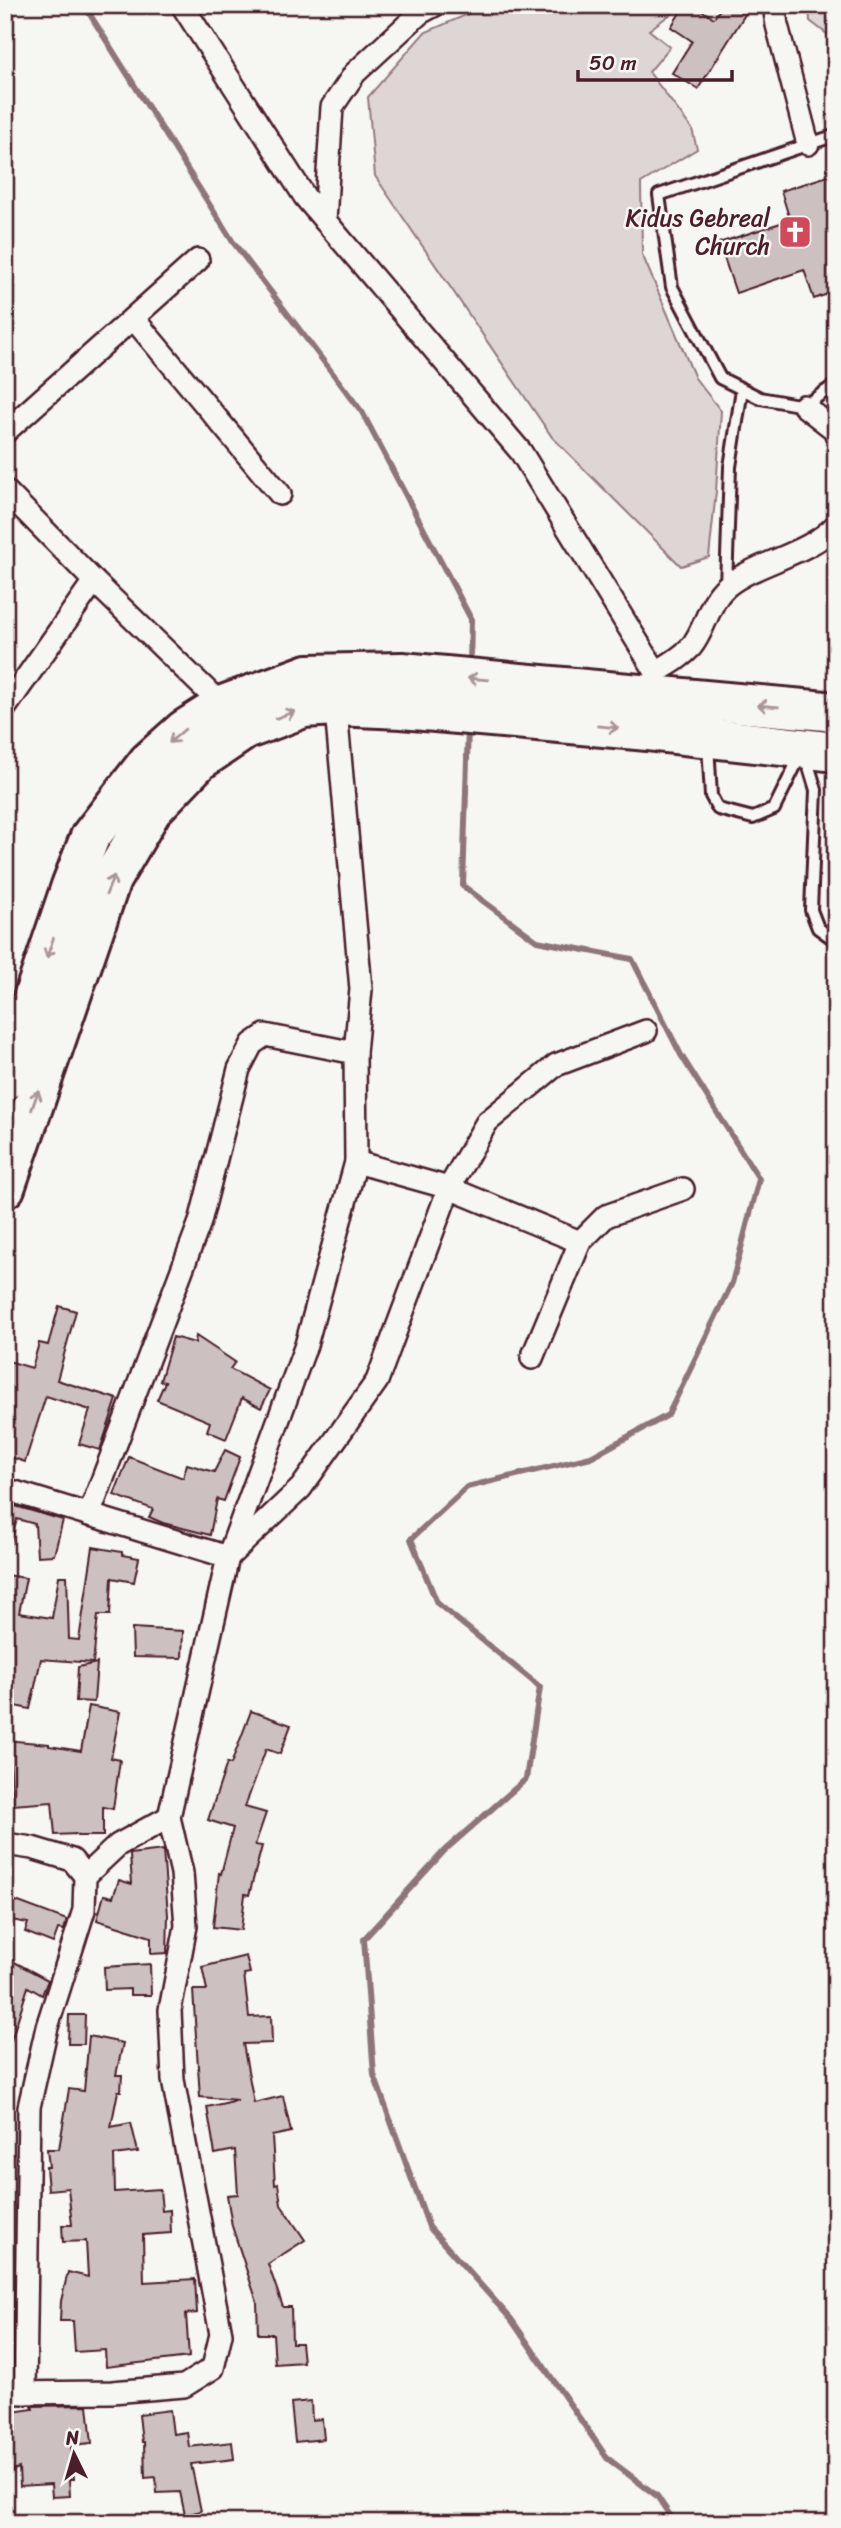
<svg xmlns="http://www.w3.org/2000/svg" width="841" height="2528" font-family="Sriracha,sans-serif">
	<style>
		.green { fill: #ddd6d5; stroke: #947a80; stroke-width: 2 }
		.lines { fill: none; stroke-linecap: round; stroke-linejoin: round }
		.stream { stroke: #8e747a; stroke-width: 6 }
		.building { fill: #ccc1c0; stroke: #4a1f2b; stroke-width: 2 }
		.lane-casing { stroke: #4a1f2b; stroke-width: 16 }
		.street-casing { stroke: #4a1f2b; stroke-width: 26 }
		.highway-casing { stroke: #4a1f2b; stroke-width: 44 }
		.lane { stroke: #f6f6f2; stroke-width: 10 }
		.street { stroke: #f6f6f2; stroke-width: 21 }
		.highway { stroke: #f6f6f2; stroke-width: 38 }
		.oneway { stroke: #a99598 }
		.labels { text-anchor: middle; stroke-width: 5; stroke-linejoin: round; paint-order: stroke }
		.poi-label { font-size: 24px; fill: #4a1f2b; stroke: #f6f6f2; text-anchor: end }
	</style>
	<rect width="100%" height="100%" fill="#f6f6f2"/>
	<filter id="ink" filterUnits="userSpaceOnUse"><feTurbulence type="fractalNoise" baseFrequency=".0143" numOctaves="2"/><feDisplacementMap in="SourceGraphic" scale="14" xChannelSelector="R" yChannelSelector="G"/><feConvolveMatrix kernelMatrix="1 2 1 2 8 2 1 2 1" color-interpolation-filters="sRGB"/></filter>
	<g filter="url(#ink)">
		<g class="green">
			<path d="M489,5H683L649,30L670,47L649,72L692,129L697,149L641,183L642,254L695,378L721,411L716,491L709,557L681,566L552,437L375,176L368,97L424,33Z"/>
			<path d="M809,5H836V41L810,21Z"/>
		</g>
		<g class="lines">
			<g class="stream">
				<path d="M84,5L233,242L362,412L471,619L470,667"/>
				<path d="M468,727L463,886L537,941L632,959L681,1055L759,1179L732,1283L668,1415L591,1457L467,1487L411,1539L437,1603L540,1687L526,1779L445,1850L364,1939L374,2075L429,2227L511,2319L607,2458L657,2496L675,2523"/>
			</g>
		</g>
		<g class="building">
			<path d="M685,5H693L714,18L723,5H751L698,89L672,73L692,41L671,27Z"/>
			<path d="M831,175L836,190V291L814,299L804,270L736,293L719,243L790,220L781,191Z"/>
			<path d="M59,1306L76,1311L57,1380L117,1399L100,1450L79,1444L90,1410L46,1396L25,1462L5,1455V1360L32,1368L39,1343L48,1345Z"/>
			<path d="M196,1336L235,1362L230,1369L270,1390L261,1408L242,1398L226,1439L207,1431L210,1422L157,1400L165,1382L160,1381L173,1337L195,1343Z"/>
			<path d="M225,1450L240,1457L224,1501L217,1499L210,1535L163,1523L149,1517L153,1509L114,1495L129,1457L183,1478L187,1464L214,1472Z"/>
			<path d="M5,1503L63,1520L54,1555L37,1556L35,1524L17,1519L10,1545L5,1544Z"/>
			<path d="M93,1547L122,1552V1555L139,1558L134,1582L112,1578L110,1615H98L93,1663L41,1659L30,1709L5,1704V1575L26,1578L19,1613L52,1618L59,1576H67L69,1639L79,1640Z"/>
			<path d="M132,1628L183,1631L182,1658L133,1657Z"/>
			<path d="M97,1663L94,1702L76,1701L78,1667Z"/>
			<path d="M89,1706L120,1712L111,1758L120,1760L113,1809L103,1807V1836H77L76,1834L55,1835L52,1802L13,1805L10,1760H5V1740L49,1744V1746L81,1751Z"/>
			<path d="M251,1711L291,1725L280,1754L266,1749L245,1807L266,1813L255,1845L262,1846L249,1895L245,1894L241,1930L213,1927L219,1873L221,1874L233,1828L208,1820L227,1763L231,1764Z"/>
			<path d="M163,1850L168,1915L167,1953L151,1954V1937L97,1920L104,1895L113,1897L119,1880L132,1884L130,1854Z"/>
			<path d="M5,1897L67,1920L64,1930L58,1929L53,1943L25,1932L28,1923L5,1919Z"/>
			<path d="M246,1956L250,1973L244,1974L249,2017L271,2016L272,2043L243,2044L254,2103L283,2096L291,2132L272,2136L275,2185L278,2184L281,2205L305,2240L268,2264L283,2307H291L292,2343H301L303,2362L275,2364L273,2334H258L257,2302L232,2226L227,2195L238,2194L235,2150L215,2154L207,2107L238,2100L200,2097L193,1990H207L202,1967Z"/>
			<path d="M5,1957L48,1980L42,1995L28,1987L9,2047L5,2046Z"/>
			<path d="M150,1964L151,1995H130V1989L105,1990L104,1967Z"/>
			<path d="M69,2015H85L84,2044H68Z"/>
			<path d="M89,2036L123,2043L116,2075H122L121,2091H118L111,2127L131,2123L138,2152L114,2155L115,2192L160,2189L162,2211L170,2210L171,2233L143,2235L144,2282L195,2279L197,2313L186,2314L189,2357L106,2367L105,2350L75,2352L73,2321H60L61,2301L68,2272L88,2277L86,2241L63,2242L62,2225H72L68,2188L48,2190L46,2167H49L47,2149H59L69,2089L84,2091Z"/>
			<path d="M311,2401L312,2420L322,2419L324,2439L295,2442L291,2403Z"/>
			<path d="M88,2405L92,2443L71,2445L74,2479H69L70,2496L52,2497L51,2484L20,2486L19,2468L5,2473V2413L33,2409L32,2406Z"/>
			<path d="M170,2410L173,2434L187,2432L189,2447L232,2442L234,2459L191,2464L201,2511L185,2515L180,2492L157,2493L156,2477L145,2478L144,2442H142L139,2414Z"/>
		</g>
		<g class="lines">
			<defs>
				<g id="lane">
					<path d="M836,135L659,195L672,287L720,378L760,398L804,406L836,384"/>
					<path d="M726,587L730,467L742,389"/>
					<path d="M708,744L711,796L718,809L753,818L774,809L801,754"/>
					<path d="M806,757L816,790L811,910L818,928L836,941"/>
				</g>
				<g id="street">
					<path d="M182,5L305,197L521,452L656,672L653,704"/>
					<path d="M774,5L777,25L808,144"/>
					<path d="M325,221L332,107L355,73L420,13L435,5"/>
					<path d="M133,318L280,494"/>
					<path d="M804,406L835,430L836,434"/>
					<path d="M5,432L198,260"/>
					<path d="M5,490L94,581L228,711"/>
					<path d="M656,672C668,665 681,658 691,647C706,629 708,602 727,586C759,561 808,555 836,525"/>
					<path d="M5,708L94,581"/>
					<path d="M356,1162L449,1188L580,1242"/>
					<path d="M532,1358L580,1242L606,1216L683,1189"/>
					<path d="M5,1489L228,1557L301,1488L377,1381L449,1188L487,1122L556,1065L646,1031"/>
					<path d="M89,1515L200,1222L239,1069L252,1044L265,1035L355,1053"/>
					<path d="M5,1844L32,1848L72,1860L85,1876L84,1910L47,2027L29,2107L25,2393"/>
					<path d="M85,1876L118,1845L169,1817"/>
					<path d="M5,2393L112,2392L184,2386L213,2368L221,2334L173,2080L170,2010L186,1926L182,1873L169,1817L228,1557L306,1345L356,1162L355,1053L361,989L335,699"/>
				</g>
				<g id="highway">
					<path d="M5,1080L71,886L90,837L148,762L185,729L223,705L308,674L402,672L836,712"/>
					<path d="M5,1188L111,880L152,810L199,761L245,730L304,708L335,706L402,709L648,731L836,752"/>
				</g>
			</defs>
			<use href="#lane" class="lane-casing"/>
			<use href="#street" class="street-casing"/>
			<use href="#highway" class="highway-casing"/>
			<use href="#lane" class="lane"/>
			<use href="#street" class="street"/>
			<use href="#highway" class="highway"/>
		</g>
		<defs><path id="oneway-shaft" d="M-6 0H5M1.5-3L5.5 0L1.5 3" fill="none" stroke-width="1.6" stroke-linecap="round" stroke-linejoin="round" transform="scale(1.75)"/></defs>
		<g class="oneway">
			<use href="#oneway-shaft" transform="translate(478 679) rotate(-175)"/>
			<use href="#oneway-shaft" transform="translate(768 706) rotate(-175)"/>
			<use href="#oneway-shaft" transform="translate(285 715) rotate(-20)"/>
			<use href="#oneway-shaft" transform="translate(608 727) rotate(6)"/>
			<use href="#oneway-shaft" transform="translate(177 736) rotate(139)"/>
			<use href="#oneway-shaft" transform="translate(110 885) rotate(-68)"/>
			<use href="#oneway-shaft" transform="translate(50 948) rotate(109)"/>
			<use href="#oneway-shaft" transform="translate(35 1100) rotate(-71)"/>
		</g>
	</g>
	<defs>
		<symbol id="church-square" viewBox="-11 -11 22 22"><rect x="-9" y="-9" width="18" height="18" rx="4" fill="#d1495b" stroke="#f6f6f2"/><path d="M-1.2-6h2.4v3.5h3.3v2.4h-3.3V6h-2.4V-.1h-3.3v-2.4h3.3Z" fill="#fff"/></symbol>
	</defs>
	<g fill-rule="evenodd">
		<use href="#church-square" x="776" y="213" width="38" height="38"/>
	</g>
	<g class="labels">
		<g class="poi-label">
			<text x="770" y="226">Kidus Gebreal<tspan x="770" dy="28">Church</tspan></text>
		</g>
	</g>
	<rect width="841" height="2528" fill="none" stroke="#f6f6f2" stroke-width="28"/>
	<rect x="14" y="14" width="813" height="2500" fill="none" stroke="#4a1f2b" stroke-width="2.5" filter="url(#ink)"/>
	<g transform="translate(74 2454) rotate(355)" stroke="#f6f6f2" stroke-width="5" paint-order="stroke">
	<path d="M0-5L12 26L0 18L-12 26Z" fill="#4a1f2b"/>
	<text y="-10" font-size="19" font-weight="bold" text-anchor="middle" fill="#4a1f2b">N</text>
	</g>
	<path d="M578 70v10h154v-10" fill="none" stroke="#4a1f2b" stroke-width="3.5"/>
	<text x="589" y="70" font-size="21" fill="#4a1f2b" stroke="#f6f6f2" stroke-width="5" paint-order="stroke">50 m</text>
</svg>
